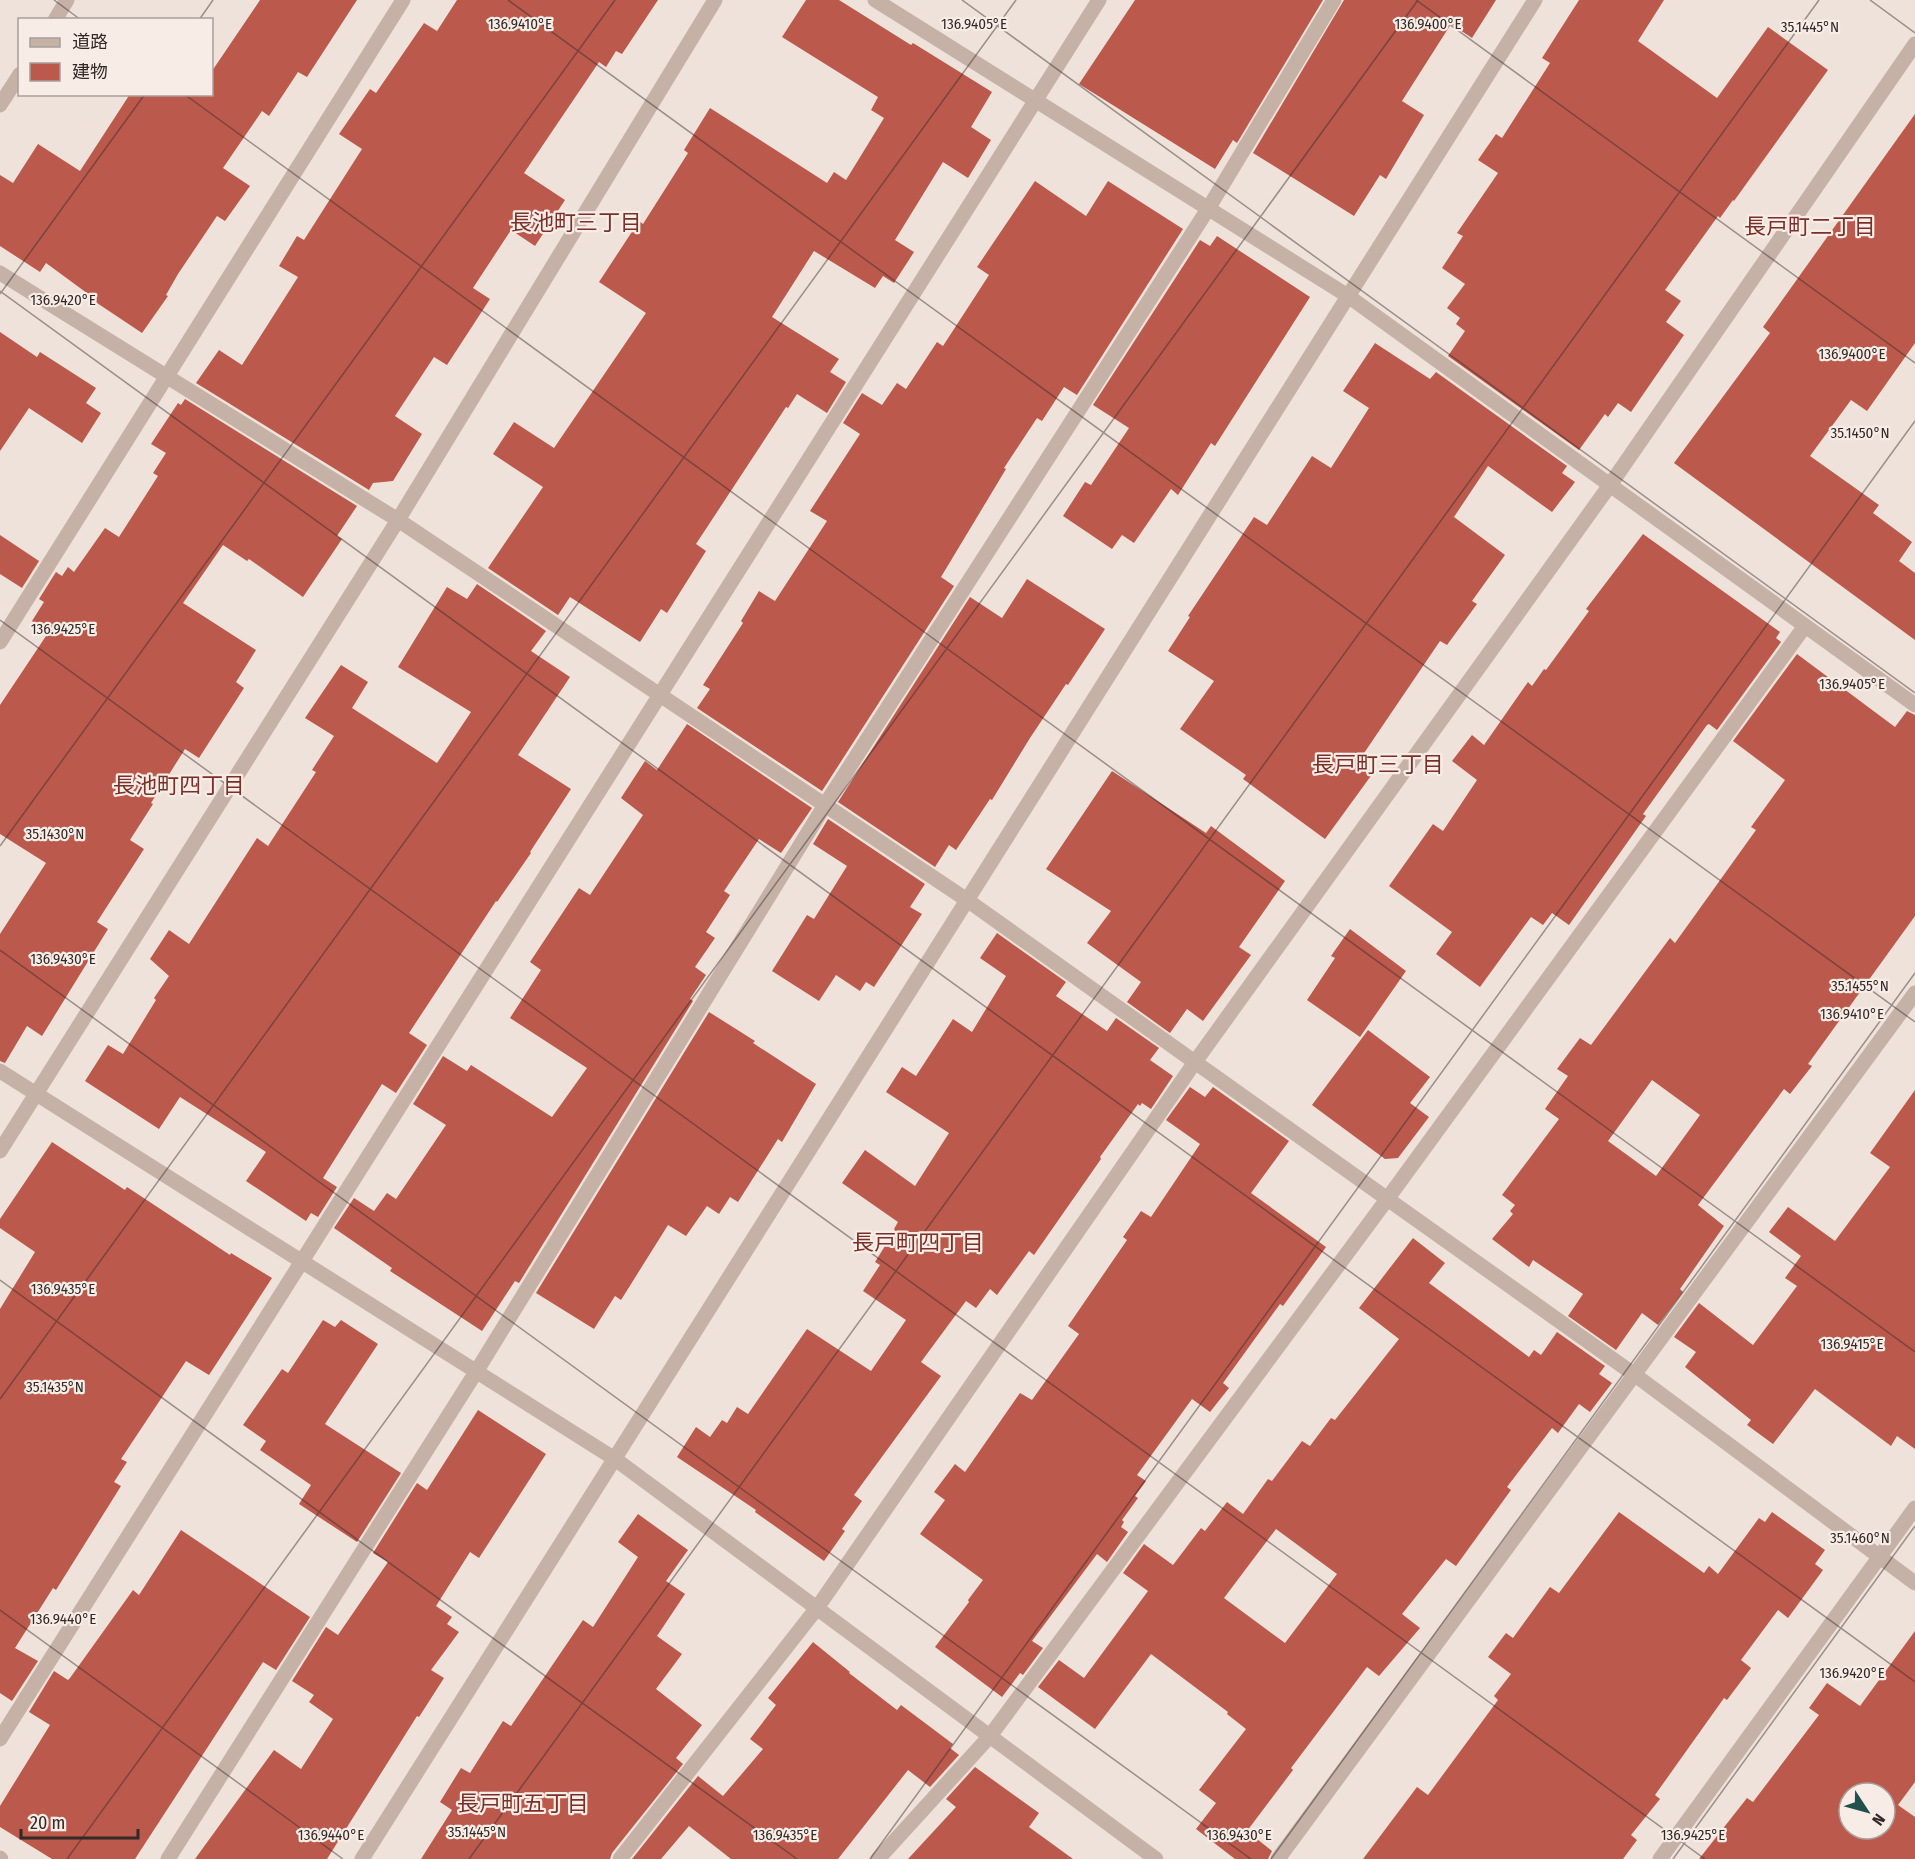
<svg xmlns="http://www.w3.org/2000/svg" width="1915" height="1859" font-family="'Fira Sans Condensed','Noto Sans JP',sans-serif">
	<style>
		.building { fill: #bb594c; fill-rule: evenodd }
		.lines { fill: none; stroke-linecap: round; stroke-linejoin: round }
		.service { stroke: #c6b1a7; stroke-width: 15 }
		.minor { stroke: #c6b1a7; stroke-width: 15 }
		.tertiary { stroke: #c6b1a7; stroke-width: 15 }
		.ticks { fill: none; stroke: #332927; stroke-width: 1.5; stroke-opacity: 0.45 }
		.labels { text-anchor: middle; stroke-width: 4.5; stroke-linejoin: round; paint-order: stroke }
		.neighbourhood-label { font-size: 22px; fill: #7a3028; stroke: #f7ede6 }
		.ticks-label { font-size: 15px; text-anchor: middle; fill: #332927; stroke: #f7ede6; stroke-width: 4.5; stroke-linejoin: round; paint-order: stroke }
	</style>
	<rect width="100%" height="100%" fill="#efe2da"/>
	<g class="building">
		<path d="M260,0H357L307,77L298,72L269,116L262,111L223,168L250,186L225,221L217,216L178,274L166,295L168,296L142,333L94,301L95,299L46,263L40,272L0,246V175L13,183L38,144L80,171L130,94H212V71Z"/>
		<path d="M457,0H658L622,54L616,51L606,67L599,62L524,173L565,200L535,246L511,230L473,288L490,299L447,365L434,357L395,416L422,434L393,481L373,483L369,490L196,383L219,350L242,365L298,277L279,266L297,236L304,240L362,149L339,134L370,89L376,93L424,23L437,31Z"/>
		<path d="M806,0H839L911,45L913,43L992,92L971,127L991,140L968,178L943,162L895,240L914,252L894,283L883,276L875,288L814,251L772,317L839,359L830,372L846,382L827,413L797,394L788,408L786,407L696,544L706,551L667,613L661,609L640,642L570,597L558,615L488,568L543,487L493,454L514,422L554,448L646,313L599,282L639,221L643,224L688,153L684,150L710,108L827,183L834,172L846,180L884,118L871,110L878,97L782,37Z"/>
		<path d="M1135,0H1323L1237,143L1233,140L1215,169L1079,84Z"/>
		<path d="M1344,0H1496L1472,38L1451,24L1402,101L1424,115L1386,179L1380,175L1354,216L1253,153Z"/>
		<path d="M1579,0H1664L1638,41L1717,98L1768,27L1828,70L1734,201L1733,200L1720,218L1718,216L1665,290L1681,301L1666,322L1684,335L1631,412L1618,403L1608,417L1605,414L1579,450L1448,356L1465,331L1456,324L1460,318L1447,308L1465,284L1442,268L1463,236L1457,233L1498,173L1478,160L1496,134L1502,138L1550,63L1542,58Z"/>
		<path d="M1915,114V343L1867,411L1851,400L1810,456L1879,505L1873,513L1912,542L1899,561L1915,573V640L1674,463L1770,333L1763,327Z"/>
		<path d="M1035,181L1086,216L1108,181L1183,229L1077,395L1064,387L1042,421L1037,418L1004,468L1006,469L941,577L954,586L822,791L697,708L710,689L703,685L743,623L741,621L759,591L775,601L827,521L810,511L860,434L843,423L862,393L882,405L897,383L906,389L937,342L943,346L989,275L977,267Z"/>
		<path d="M1217,236L1310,297L1215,446L1211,443L1178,495L1171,489L1134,543L1122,535L1112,549L1063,516L1085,482L1091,485L1129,428L1093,405L1200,240L1210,246Z"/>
		<path d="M0,332L37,357L40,352L96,388L86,403L101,413L82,443L29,408L0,451Z"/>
		<path d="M1375,343L1430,379L1436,372L1567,466L1562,473L1575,482L1552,512L1488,466L1454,517L1505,555L1472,601L1477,604L1447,645L1440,641L1358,762L1373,773L1325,839L1243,779L1246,775L1180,729L1214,681L1168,651L1190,617L1188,616L1254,517L1267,525L1312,456L1331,468L1369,408L1343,391Z"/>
		<path d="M185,399L357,506L337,536L342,539L303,597L249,559L247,561L223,545L183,603L256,650L236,682L244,688L199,758L185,749L151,803L153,804L130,840L144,849L97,922L108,929L42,1036L27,1026L5,1063L0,1061V934L46,863L0,834V705L48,633L32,621L44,602L39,599L56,572L62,576L68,567L74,572L105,528L119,537L158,476L153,473L166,453L151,444L178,403L181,405Z"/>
		<path d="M1643,534L1780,632L1776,638L1781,642L1717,730L1709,724L1707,725L1643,814L1646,816L1569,925L1552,913L1543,925L1531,917L1480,987L1436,954L1452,932L1389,886L1433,824L1443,831L1477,780L1452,761L1472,735L1484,745L1528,682L1532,686L1544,669L1546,670L1589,611L1586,609Z"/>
		<path d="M0,535L39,561L22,588L0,574Z"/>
		<path d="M1027,579L1105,629L1068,685L1066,684L1030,738L992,800L990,799L956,850L949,845L935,867L838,802L970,597L1002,618Z"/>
		<path d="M477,584L546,631L531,651L570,677L518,755L571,789L530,852L531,853L497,902L496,901L409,1033L427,1045L396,1093L382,1084L323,1178L337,1187L318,1217L311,1213L306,1221L246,1181L266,1152L180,1097L159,1129L85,1081L108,1045L123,1054L156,1000L154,998L169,976L150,959L169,930L189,944L257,838L268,846L316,772L312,770L334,736L305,718L341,665L368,682L352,708L437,763L471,712L398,667L447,587L467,599Z"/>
		<path d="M1797,654L1895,727L1907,711L1915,715V916L1808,1064L1812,1066L1790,1094L1784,1089L1698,1205L1724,1226L1680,1289L1683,1292L1658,1325L1642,1313L1616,1350L1568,1316L1583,1294L1533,1260L1529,1267L1492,1239L1513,1214L1510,1211L1515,1205L1502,1195L1559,1119L1545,1109L1568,1076L1557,1069L1580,1038L1591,1045L1670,938L1675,943L1756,830L1751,827L1785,780L1733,741ZM1652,1080L1700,1115L1656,1176L1608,1141Z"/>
		<path d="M687,724L812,808L781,853L759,839L724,891L730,895L706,932L715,938L695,967L706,975L690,999L693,1001L519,1283L515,1281L482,1331L390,1271L392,1268L334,1228L354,1198L374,1211L387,1193L396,1199L446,1125L413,1104L443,1056L467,1071L471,1065L552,1117L587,1068L510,1018L541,970L530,962L579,888L590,895L643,815L621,798L645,761L657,770Z"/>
		<path d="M1112,771L1206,833L1211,826L1285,881L1239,947L1251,955L1203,1021L1187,1009L1170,1033L1127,1002L1141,982L1087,943L1111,911L1046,869Z"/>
		<path d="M828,819L925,884L910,907L922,914L874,987L866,982L860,991L836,975L819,1001L772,971L807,915L814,919L847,866L813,844Z"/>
		<path d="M1350,929L1406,971L1360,1037L1307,1000L1335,958L1331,956Z"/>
		<path d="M997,933L1066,982L1056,996L1107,1031L1116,1018L1159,1048L1150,1060L1173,1076L1151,1109L1142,1103L1140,1106L1138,1104L1100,1157L1101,1159L1034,1255L1029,1251L997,1295L990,1289L976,1308L966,1301L921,1362L941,1376L854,1495L862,1501L842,1529L845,1531L824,1561L755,1512L756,1510L677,1457L696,1427L710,1437L722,1420L727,1423L737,1407L748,1414L807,1329L871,1371L906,1320L863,1291L880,1265L875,1262L895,1230L894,1229L898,1222L842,1183L865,1150L915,1186L949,1133L886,1092L902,1067L916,1076L953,1019L972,1032L1006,976L980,958Z"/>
		<path d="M709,1012L755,1041L753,1043L816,1084L782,1142L778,1139L738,1202L730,1197L719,1214L707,1206L686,1236L668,1225L621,1300L615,1296L594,1329L536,1293Z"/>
		<path d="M1368,1030L1430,1077L1410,1103L1429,1117L1398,1158L1385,1159L1312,1105Z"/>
		<path d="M1190,1087L1205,1097L1213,1087L1289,1141L1251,1193L1326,1247L1283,1306L1280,1304L1223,1383L1229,1388L1210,1412L1192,1399L1137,1475L1146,1481L1135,1496L1138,1498L1122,1520L1124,1522L1121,1527L1128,1532L1107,1562L1097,1554L1032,1641L1043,1648L1023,1675L1020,1673L1002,1697L935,1647L969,1602L968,1600L983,1580L920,1534L945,1500L934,1492L955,1464L965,1472L1020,1393L1032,1400L1079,1334L1068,1326L1127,1240L1123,1237L1141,1211L1151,1217L1200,1144L1166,1120Z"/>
		<path d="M1915,1090V1449L1897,1436L1891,1446L1815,1389L1773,1444L1747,1425L1751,1420L1685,1367L1696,1352L1674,1337L1699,1303L1753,1345L1797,1286L1785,1278L1801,1256L1769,1232L1788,1207L1835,1241L1890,1167L1870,1153Z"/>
		<path d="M52,1142L125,1190L127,1187L230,1255L231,1253L272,1278L209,1375L186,1361L121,1459L127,1462L114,1482L121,1486L56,1590L53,1588L15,1648L38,1661L12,1701L0,1693V1309L35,1252L0,1228V1219Z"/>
		<path d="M1413,1238L1445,1263L1429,1283L1529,1357L1534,1350L1541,1355L1557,1332L1605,1366L1599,1374L1612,1383L1590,1412L1579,1404L1558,1433L1552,1428L1507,1487L1511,1490L1456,1566L1446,1559L1402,1614L1420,1628L1379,1676L1367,1667L1291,1768L1293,1770L1247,1831L1272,1851L1268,1859H1235L1196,1829L1216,1803L1199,1790L1246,1729L1227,1714L1228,1712L1151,1654L1095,1729L1038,1687L1059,1660L1084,1678L1148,1591L1123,1573L1144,1544L1173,1565L1201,1528L1205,1531L1227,1502L1243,1514L1268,1479L1272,1481L1302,1441L1310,1446L1331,1418L1335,1420L1399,1339L1359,1308ZM1276,1529L1337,1574L1285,1643L1224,1598Z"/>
		<path d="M323,1320L335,1327L341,1320L378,1344L325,1424L401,1473L357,1542L299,1504L311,1485L260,1450L266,1441L243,1425L282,1369L288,1373Z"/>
		<path d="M478,1410L546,1454L479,1558L470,1552L436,1606L452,1617L447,1624L459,1632L431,1670L444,1678L419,1717L417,1716L327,1859H195L274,1750L301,1769L333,1719L309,1702L314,1695L292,1681L326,1627L338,1635L388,1562L373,1553L417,1483L427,1490Z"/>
		<path d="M1619,1512L1704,1573L1709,1566L1718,1574L1759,1518L1765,1522L1772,1512L1825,1550L1815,1564L1823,1570L1788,1618L1778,1610L1741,1660L1751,1668L1727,1700L1724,1698L1655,1795L1660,1799L1631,1835L1637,1840L1623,1859H1363L1417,1787L1428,1795L1498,1700L1494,1696L1511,1674L1488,1657L1506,1633L1513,1638L1550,1587L1559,1593Z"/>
		<path d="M638,1514L688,1550L666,1581L685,1594L657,1636L682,1654L656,1689L702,1725L676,1758L683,1764L612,1853L610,1859H421L452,1810L440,1802L461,1768L470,1773L503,1721L511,1726L583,1620L593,1627L638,1557L618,1542Z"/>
		<path d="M181,1530L310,1617L276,1670L263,1662L135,1859H52L0,1827V1806L50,1725L29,1712L54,1671L68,1680L70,1678L133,1590L139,1595Z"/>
		<path d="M1915,1631V1782L1898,1805L1915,1817V1859H1699L1747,1798L1753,1802L1819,1715L1809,1708L1827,1683L1860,1706ZM1849,1793H1885V1829H1849Z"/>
		<path d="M813,1642L850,1672L849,1673L897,1710L901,1705L953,1744L950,1748L959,1755L930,1787L908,1770L838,1859H731L689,1826L661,1859H632L698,1776L723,1796L763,1749L750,1739L776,1705L768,1698Z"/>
		<path d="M975,1767L1039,1813L1029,1827L1073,1859H908L956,1807L946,1799Z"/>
	</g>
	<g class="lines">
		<g class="service">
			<path d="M168,1859L476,1372L825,805L1208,209L1334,0"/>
			<path d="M620,1859L817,1608"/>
		</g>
		<g class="minor">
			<path d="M875,0L1348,296L1915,705"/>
			<path d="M55,20L67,0"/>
			<path d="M0,105L20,74"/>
			<path d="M0,273L398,520L967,900L1635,1375L1915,1583"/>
			<path d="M0,642L403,0"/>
			<path d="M817,1608L1195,1062L1610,485L1915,44"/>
			<path d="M0,1739L1099,0"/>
			<path d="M0,1858L1,1859"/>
			<path d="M878,1859L990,1736L1388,1198L1805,626"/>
			<path d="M1278,1859L1915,993"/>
		</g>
		<g class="tertiary">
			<path d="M0,1071L615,1459L1156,1859"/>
			<path d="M0,1151L398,520L715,0"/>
			<path d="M362,1859L1535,0"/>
			<path d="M1660,1859L1915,1508"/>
		</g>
	</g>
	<path class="ticks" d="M54,0L81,20M508,0L1915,1022M962,0L1915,693M1416,0L1915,363M1870,0L1915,33M199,20L213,0M184,94L1915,1352M0,291L1915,1682M0,294L145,94M0,620L1705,1859M0,846L615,0M0,950L1251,1859M0,1280L797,1859M0,1399L1016,0M0,1610L343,1859M67,1859L1418,0M469,1859L1819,0M870,1859L1915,421M1271,1859L1915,973M1673,1859L1915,1526"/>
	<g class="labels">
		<g class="neighbourhood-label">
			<text x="576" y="230">長池町三丁目</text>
			<text x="1810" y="234">長戸町二丁目</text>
			<text x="1378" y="772">長戸町三丁目</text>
			<text x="179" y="793">長池町四丁目</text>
			<text x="918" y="1250">長戸町四丁目</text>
			<text x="523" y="1811">長戸町五丁目</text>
		</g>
	</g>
	<g class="ticks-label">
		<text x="520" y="29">136.9410°E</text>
		<text x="1428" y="29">136.9400°E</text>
		<text x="974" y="29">136.9405°E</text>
		<text x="1810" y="32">35.1445°N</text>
		<text x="63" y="305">136.9420°E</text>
		<text x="1852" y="359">136.9400°E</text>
		<text x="1860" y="438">35.1450°N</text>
		<text x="63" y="634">136.9425°E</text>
		<text x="1852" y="689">136.9405°E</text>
		<text x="55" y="839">35.1430°N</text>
		<text x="63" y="964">136.9430°E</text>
		<text x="1860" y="991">35.1455°N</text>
		<text x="1852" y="1019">136.9410°E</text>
		<text x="63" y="1294">136.9435°E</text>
		<text x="1852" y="1349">136.9415°E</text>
		<text x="55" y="1392">35.1435°N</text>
		<text x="1860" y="1543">35.1460°N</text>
		<text x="63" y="1624">136.9440°E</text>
		<text x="1852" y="1678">136.9420°E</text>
		<text x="477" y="1837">35.1445°N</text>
		<text x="331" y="1840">136.9440°E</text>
		<text x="785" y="1840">136.9435°E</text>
		<text x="1239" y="1840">136.9430°E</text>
		<text x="1693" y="1840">136.9425°E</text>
	</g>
	<rect x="18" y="18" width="195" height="78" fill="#f7ede6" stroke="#a99f9a" stroke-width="1.5"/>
	<rect x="30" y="38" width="30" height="9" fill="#c6b1a7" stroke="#a99f9a" stroke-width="1.5"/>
	<text x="72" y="48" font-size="18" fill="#332927">道路</text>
	<rect x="30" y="63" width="30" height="18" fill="#bb594c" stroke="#a99f9a" stroke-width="1.5"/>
	<text x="72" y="78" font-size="18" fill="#332927">建物</text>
	<g transform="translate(1867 1811) rotate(126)"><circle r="28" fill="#f7ede6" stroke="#a99f9a" stroke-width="1.5"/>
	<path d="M0-4.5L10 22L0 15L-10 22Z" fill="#21504d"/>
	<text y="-9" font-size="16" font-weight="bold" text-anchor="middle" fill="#332927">N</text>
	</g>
	<path d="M21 1829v9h117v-9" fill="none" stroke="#332927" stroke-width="3"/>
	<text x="30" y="1829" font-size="18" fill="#332927" stroke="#f7ede6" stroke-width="4.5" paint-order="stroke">20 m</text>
</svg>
